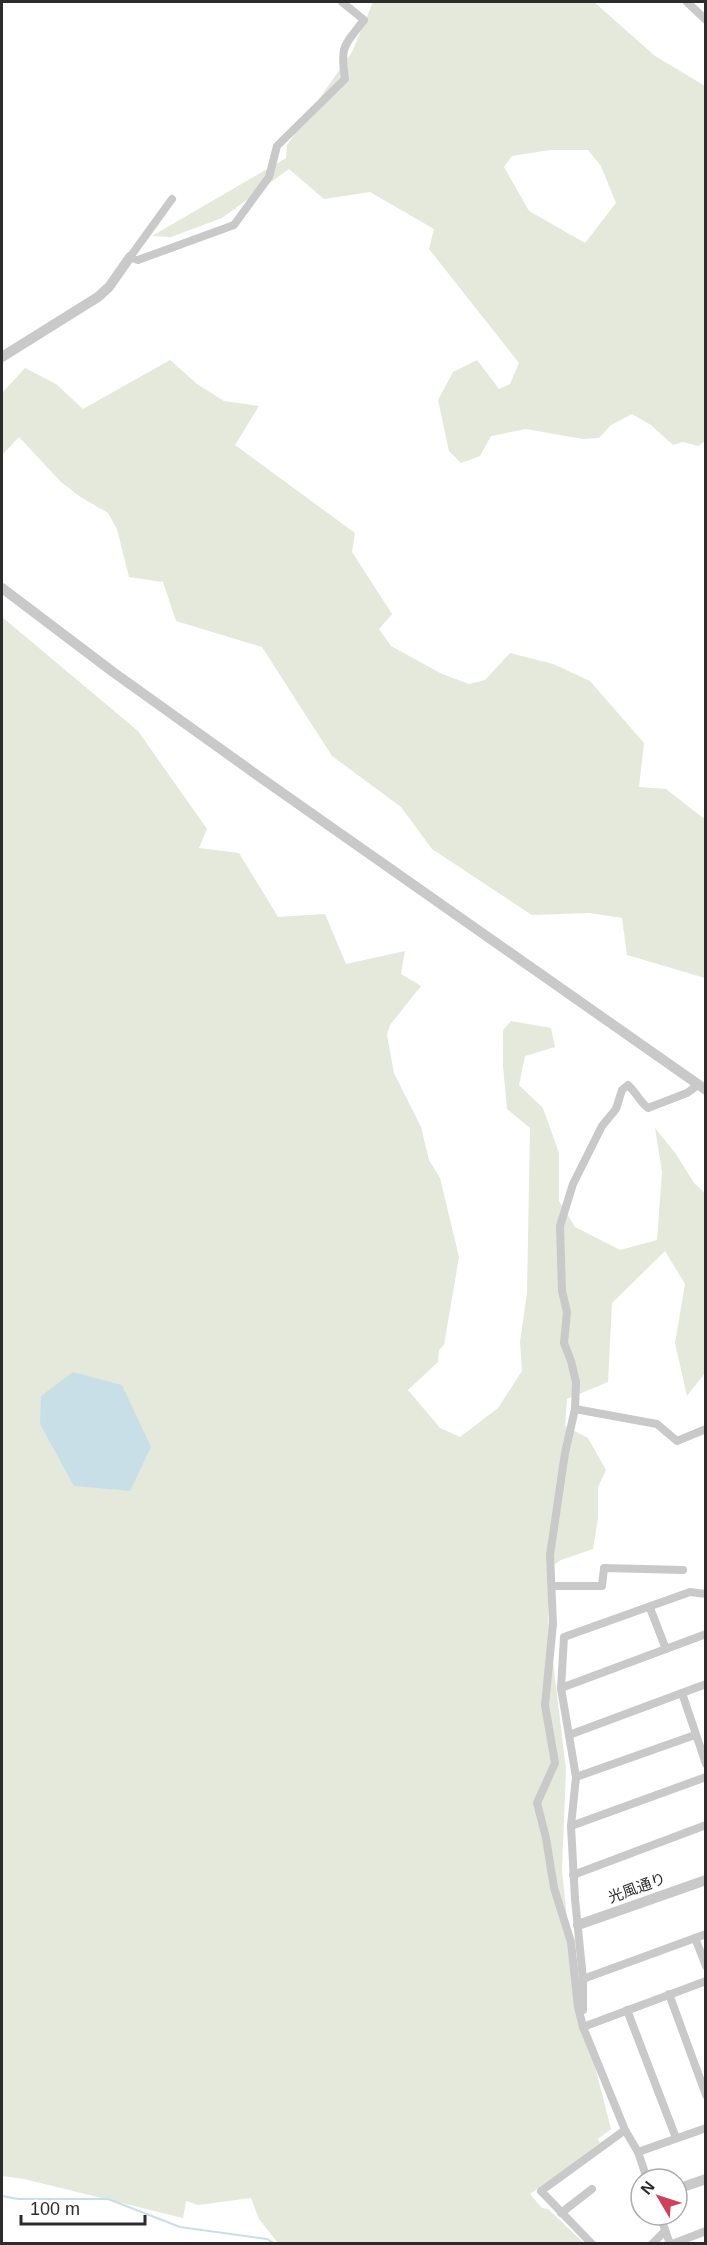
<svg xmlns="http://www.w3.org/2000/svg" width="707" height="2245" font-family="Helvetica,'Noto Sans JP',sans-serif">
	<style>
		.green { fill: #e4e9db; fill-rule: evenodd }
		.water { fill: #c9dfe7 }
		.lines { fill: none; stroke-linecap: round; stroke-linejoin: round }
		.stream { stroke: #c9dfe7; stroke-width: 2 }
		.minor { stroke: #c9c9c9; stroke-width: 8 }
		.tertiary { stroke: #c9c9c9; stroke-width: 10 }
		.labels { text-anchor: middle; stroke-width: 6; stroke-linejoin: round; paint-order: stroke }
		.street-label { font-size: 15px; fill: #2c2c2c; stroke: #fff }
	</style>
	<rect width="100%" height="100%" fill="#fff"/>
	<g class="green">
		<path d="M373,2H594L655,56L705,86V441L698,446L683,442L673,445L651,425L632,414L611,425L599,438L583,439L526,429L491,436L480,456L461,463L449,451L438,400L453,372L477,360L499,389L510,384L519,363L429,249L434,229L370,192L324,199L289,169L222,218L171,237L152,236L286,158L287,145L352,52ZM550,150H588L601,166L616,203L585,243L529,211L504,167L512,156Z"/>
		<path d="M170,360L197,384L224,401L259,406L235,445L355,533L352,552L392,614L379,629L391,646L442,674L469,684L485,680L510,653L553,664L590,681L644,743L639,787L666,789L703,818L705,817V978L627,955L622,918L589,913L532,915L432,849L401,807L332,756L262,647L176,621L163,582L129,577L117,529L108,513L79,496L61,482L19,437L2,455V393L25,368L56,384L83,409Z"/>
		<path d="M2,617L138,731L207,829L199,848L239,853L278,917L325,914L346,964L405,951L401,974L421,986L390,1025L387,1035L394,1073L421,1127L429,1160L440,1178L459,1257L444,1345L439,1350L438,1362L408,1390L440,1428L460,1437L498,1408L522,1371L520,1342L527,1293L530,1128L507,1109L503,1066V1030L511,1021L551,1028L555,1047L525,1056L519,1085L543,1108L559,1153V1201L575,1227L620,1250L657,1240L662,1172L655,1128L676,1154L694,1183L706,1194L705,1373L687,1396L675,1343L685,1284L665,1251L612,1303L608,1382L567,1399L565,1426L588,1438L606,1470L598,1487V1518L593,1549L561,1560L549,1568L548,1618L566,1770L562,1869L573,1981L611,2129L598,2139L600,2143L530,2194L542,2208L548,2209L584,2243H278L259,2219L251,2198L198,2205L186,2201L183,2218L24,2179L2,2176Z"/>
	</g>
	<path class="water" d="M73,1372L122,1385L151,1447L130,1491L74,1486L40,1424L41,1396Z"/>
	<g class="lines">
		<path class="stream" d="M2,2196L18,2199H108L180,2227L267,2239L275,2244"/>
		<g class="minor">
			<path d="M687,2L706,20"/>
			<path d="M172,199L130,257L138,260L234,225L269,177L277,146L345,79C340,45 344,46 364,20L342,2"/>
			<path d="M575,1409L657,1424L677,1441L706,1429"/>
			<path d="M553,1586H602L604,1568L683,1570"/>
			<path d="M650,1608L666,1649"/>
			<path d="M561,1688L706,1634"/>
			<path d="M682,1693L706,1764"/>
			<path d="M569,1735L706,1684"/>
			<path d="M576,1777L695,1735"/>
			<path d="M571,1826L706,1777"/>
			<path d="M573,1875L706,1825"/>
			<path d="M695,1938L706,1966"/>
			<path d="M583,1979L706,1934"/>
			<path d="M669,1994L706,2095"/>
			<path d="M583,2010V1979L575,1899L571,1826L576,1777L561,1688L564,1637L690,1592L706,1594"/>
			<path d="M627,2010L676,2138"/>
			<path d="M583,2027L706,1981"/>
			<path d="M638,2152L706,2128"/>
			<path d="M647,2179L638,2152L625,2130L583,2027L578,2007L571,1942L554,1888L546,1838L537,1803L555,1763L545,1705L553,1624L550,1555L565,1453L575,1409L576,1382L571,1361L564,1343L567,1312L562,1291L560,1226L573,1184L602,1126L616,1109L622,1090L628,1085C637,1093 638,1100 648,1108L687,1093L698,1085"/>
			<path d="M561,2213L592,2189"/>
			<path d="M660,2215L670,2244"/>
			<path d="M592,2244L541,2191L625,2130"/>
			<path d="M652,2244L665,2231"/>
			<path d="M672,2244L706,2231"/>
		</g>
		<g class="tertiary">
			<path d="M2,357L98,297L109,287L130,257"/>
			<path d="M2,588L113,672L264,780L706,1090"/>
			<path d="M578,1925L706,1880"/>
			<path d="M677,2189L706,2179"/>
		</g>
	</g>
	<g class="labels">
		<g class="street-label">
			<text transform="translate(637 1888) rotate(-20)" y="5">光風通り</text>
		</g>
	</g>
	<rect width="707" height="2245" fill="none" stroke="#2c2c2c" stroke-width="6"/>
	<g transform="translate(659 2197) rotate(309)"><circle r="28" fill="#ffffff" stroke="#ababab" stroke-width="1.5"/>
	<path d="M0-4.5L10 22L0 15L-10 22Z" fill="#d23f5b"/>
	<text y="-9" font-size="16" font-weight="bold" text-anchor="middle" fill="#2c2c2c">N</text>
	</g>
	<path d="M21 2215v9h124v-9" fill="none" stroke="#2c2c2c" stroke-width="3"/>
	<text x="30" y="2215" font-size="18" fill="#2c2c2c" stroke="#ffffff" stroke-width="4.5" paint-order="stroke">100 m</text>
</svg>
